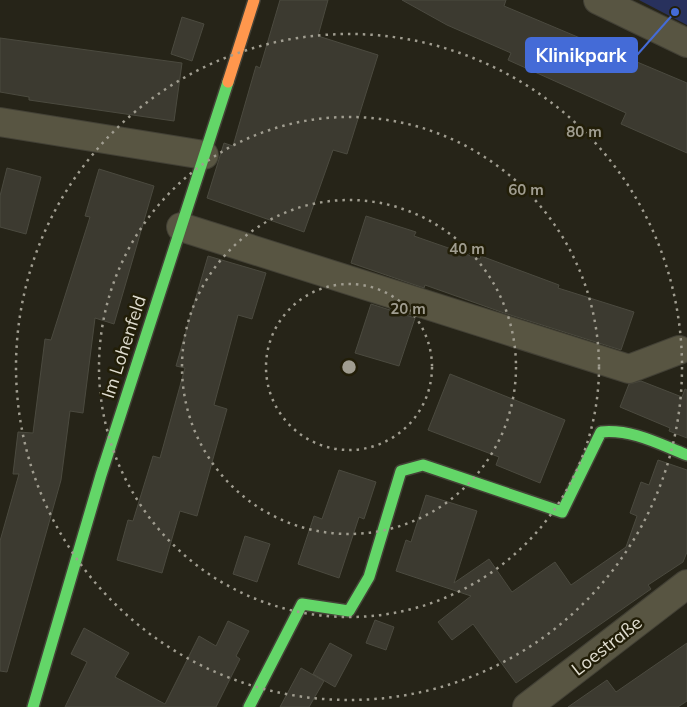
<svg xmlns="http://www.w3.org/2000/svg" width="687" height="707" font-family="Mulish,sans-serif">
	<style>
		.green { fill: #28315d }
		.building { fill: #3c3a30; stroke: #4b4a3f }
		.lines { fill: none; stroke-linecap: round; stroke-linejoin: round }
		.street-casing { stroke: #434136; stroke-width: 30 }
		.fast-casing { stroke: #434136; stroke-width: 14 }
		.slow-casing { stroke: #434136; stroke-width: 14 }
		.street { stroke: #585542; stroke-width: 28 }
		.fast { stroke: #63d668; stroke-width: 11 }
		.slow { stroke: #ff974d; stroke-width: 11 }
		.ring { fill: none; stroke: #a09d90; stroke-width: 2.5; stroke-dasharray: 2.5 5 }
		.labels { text-anchor: middle; stroke-width: 5; stroke-linejoin: round; paint-order: stroke }
		.street-label { font-size: 18px; fill: #e1ded1; stroke: #221e08 }
		.centre { fill: #a09d90; stroke: #221e08; stroke-width: 2.5 }
		.ring-label { font-size: 15px; text-anchor: middle; font-weight: bold; fill: #a09d90; stroke: #221e08; stroke-width: 5; stroke-linejoin: round; paint-order: stroke }
		.leader { fill: none; stroke: #446bd7; stroke-width: 2 }
		.callout-dot { fill: #446bd7; stroke: #221e08; stroke-width: 2 }
		.callout { fill: #446bd7; stroke: #446bd7; stroke-width: 2 }
		.callout-label { font-size: 19px; text-anchor: middle; font-weight: bold; fill: #fff }
	</style>
	<rect width="100%" height="100%" fill="#262418"/>
	<path class="green" d="M639,0H687V25Z"/>
	<g class="building">
		<path d="M280,0H328L318,36L378,55L347,154L333,150L304,232L207,198L224,143L233,146L256,66L260,68Z"/>
		<path d="M402,0H506L504,6L687,83V153L621,124L626,113L508,60L511,53L447,25Z"/>
		<path d="M182,17L204,24L192,61L171,54Z"/>
		<path d="M0,38L182,63L174,121L29,100V97L0,92Z"/>
		<path d="M7,168L41,177L26,234L0,227V196Z"/>
		<path d="M99,169L154,186L114,324L95,318L83,413L70,411L61,480L7,672L0,671V541L19,474H13L18,432L33,433L45,339L51,340L90,217L85,216Z"/>
		<path d="M366,216L416,232L414,236L480,259L481,256L559,285L558,288L634,312L621,350L504,313L425,285L424,288L351,263Z"/>
		<path d="M208,256L266,273L252,319L238,315L214,405L227,409L197,516L180,511L162,573L117,560L128,520L133,521L153,456L160,458L185,368L176,366Z"/>
		<path d="M371,304L415,318L399,366L355,353Z"/>
		<path d="M450,374L565,420L540,483L496,465L499,457L428,430Z"/>
		<path d="M641,381L682,397L685,389L687,390V438L669,431L670,428L620,407L629,384Z"/>
		<path d="M658,460L687,470V552L683,562L648,585L651,589L516,683L473,624L452,640L438,622L471,596L396,571L406,540L411,542L426,495L477,511L454,583L489,559L512,592L555,562L571,585L626,547L637,516L630,513L641,482L649,485Z"/>
		<path d="M339,470L376,482L364,519L359,517L339,578L298,564L314,516L322,519Z"/>
		<path d="M245,536L270,544L257,582L233,574Z"/>
		<path d="M375,620L394,627L386,650L366,643Z"/>
		<path d="M228,621L249,631L236,656L240,659L216,707H65L87,662L71,654L84,628L129,653L115,677L165,704L199,636L216,646Z"/>
		<path d="M330,643L352,655L335,687L313,674Z"/>
		<path d="M687,643V701L678,707H568L607,680L616,692Z"/>
		<path d="M301,668L324,681L309,707H280Z"/>
	</g>
	<g class="lines">
		<defs>
			<g id="street">
				<path d="M598,0L687,43"/>
				<path d="M0,122L204,155"/>
				<path d="M181,227L629,369L679,350"/>
				<path d="M527,707L687,584"/>
			</g>
			<g id="fast">
				<path d="M33,707L101,475L228,82"/>
				<path d="M249,707L302,604L349,611L369,577L401,471L423,465L562,512L601,432C632,429 659,444 687,455"/>
			</g>
			<path id="slow" d="M228,82L254,0"/>
		</defs>
		<use href="#street" class="street-casing"/>
		<use href="#fast" class="fast-casing"/>
		<use href="#slow" class="slow-casing"/>
		<use href="#street" class="street"/>
		<use href="#fast" class="fast"/>
		<use href="#slow" class="slow"/>
	</g>
	<g class="ring">
		<circle cx="349" cy="367" r="83"/>
		<circle cx="349" cy="367" r="167"/>
		<circle cx="349" cy="367" r="250"/>
		<circle cx="349" cy="367" r="333"/>
	</g>
	<g class="labels">
		<g class="street-label">
			<text transform="translate(124 347) rotate(-72)" y="6">Im Lohenfeld</text>
			<text transform="translate(607 646) rotate(-38)" y="6">Loestraße</text>
		</g>
	</g>
	<circle cx="349" cy="367" r="8" class="centre"/>
	<g class="ring-label">
		<text x="584" y="137">80 m</text>
		<text x="526" y="195">60 m</text>
		<text x="467" y="254">40 m</text>
		<text x="408" y="314">20 m</text>
	</g>
	<path class="leader" d="M675 12L637 55"/>
	<circle class="callout-dot" cx="675" cy="12" r="5"/>
	<rect class="callout" x="526" y="38" width="111" height="34" rx="5"/>
	<g class="callout-label">
		<text x="581" y="62">Klinikpark</text>
	</g>
</svg>
